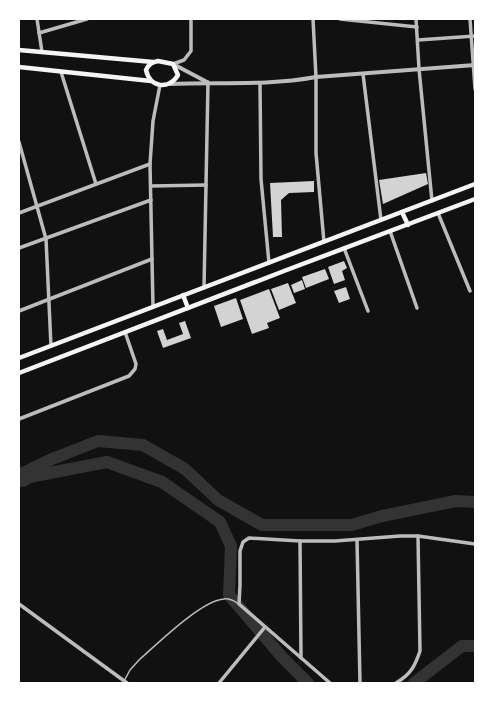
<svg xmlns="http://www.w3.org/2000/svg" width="494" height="702" font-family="Arial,sans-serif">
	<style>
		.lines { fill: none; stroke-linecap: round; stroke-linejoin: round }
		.river { stroke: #333; stroke-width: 12 }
		.building { fill: #d3d3d3 }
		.service { stroke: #bcbcbc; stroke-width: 1.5 }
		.minor { stroke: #bcbcbc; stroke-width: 3.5 }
		.tertiary { stroke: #bcbcbc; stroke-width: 4 }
		.secondary { stroke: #f5f5f5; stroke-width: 4.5 }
	</style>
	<rect width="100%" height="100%" fill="#111"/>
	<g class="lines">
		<g class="river">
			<path d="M19,475L52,459L98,441L143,445L185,469L218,500L262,525H352L382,516L456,501L475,502"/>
			<path d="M23,481L29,477L107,462L162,482L220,522L231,546L229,595L282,657L308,683"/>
			<path d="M414,683L462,646H475"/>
		</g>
	</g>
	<g class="building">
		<path d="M426,173L428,184L383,204L379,180Z"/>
		<path d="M314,181V192L289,193L281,200L282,237H273L270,183Z"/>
		<path d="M344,261L347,268L342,271L345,280L334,284L328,267Z"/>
		<path d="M325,269L329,279L306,288L302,277Z"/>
		<path d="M302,280L305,289L294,293L291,285Z"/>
		<path d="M288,283L296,303L279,310L271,289Z"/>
		<path d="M346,287L350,299L339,303L334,291Z"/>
		<path d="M269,289L280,318L267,323L269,328L252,334L240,300Z"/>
		<path d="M236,298L243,319L221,327L214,306Z"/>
		<path d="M185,321L191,338L163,348L157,331L163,329L167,340L183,334L179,323Z"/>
	</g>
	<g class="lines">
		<path class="service" d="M123,683L130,670L139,660C157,644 202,600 224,599C230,598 234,601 239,604"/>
		<g class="minor">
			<path d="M37,19L42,52"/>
			<path d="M313,19L316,77V153L324,242"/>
			<path d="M340,19L417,27"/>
			<path d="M416,19L419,69L432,201"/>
			<path d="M470,19L475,89"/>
			<path d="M39,33L87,19"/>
			<path d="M418,40L475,36"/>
			<path d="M173,64L184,60L191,51V19"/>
			<path d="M61,72L96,184"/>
			<path d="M363,74L381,220"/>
			<path d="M260,84L261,179L269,263"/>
			<path d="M19,142L46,239L51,346"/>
			<path d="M151,186L206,185"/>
			<path d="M19,213L150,164"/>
			<path d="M438,213L470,291"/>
			<path d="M390,231L417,308"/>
			<path d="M19,248L151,200"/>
			<path d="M344,248L368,311"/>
			<path d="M204,288L208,82"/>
			<path d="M153,307L150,164L153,121L160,85"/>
			<path d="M19,311L152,259"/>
			<path d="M19,419L129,376L135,369L136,364L125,332"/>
			<path d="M357,540L360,683"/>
			<path d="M300,541L301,658"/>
			<path d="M19,604L127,683"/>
			<path d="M219,683L265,627"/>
			<path d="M330,683L239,604L240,585V551L243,542L249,538L300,541H335L400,536H418L475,544"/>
			<path d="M396,683C411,674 415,666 420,651L418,536"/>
		</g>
		<g class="tertiary">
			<path d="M173,64L207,82"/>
			<path d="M170,84C219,82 267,86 316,77L475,65"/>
		</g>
		<g class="secondary">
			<path d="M19,50L153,62"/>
			<path d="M158,61L173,64L178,75C169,90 150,88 146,70C149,64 152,62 158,61Z"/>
			<path d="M19,67L151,81"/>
			<path d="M402,212L408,225"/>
			<path d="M183,295L188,308"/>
			<path d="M19,358L475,184"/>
			<path d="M19,373L284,271L475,199"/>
		</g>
	</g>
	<rect width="494" height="702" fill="none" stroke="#ffffff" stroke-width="40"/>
</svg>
